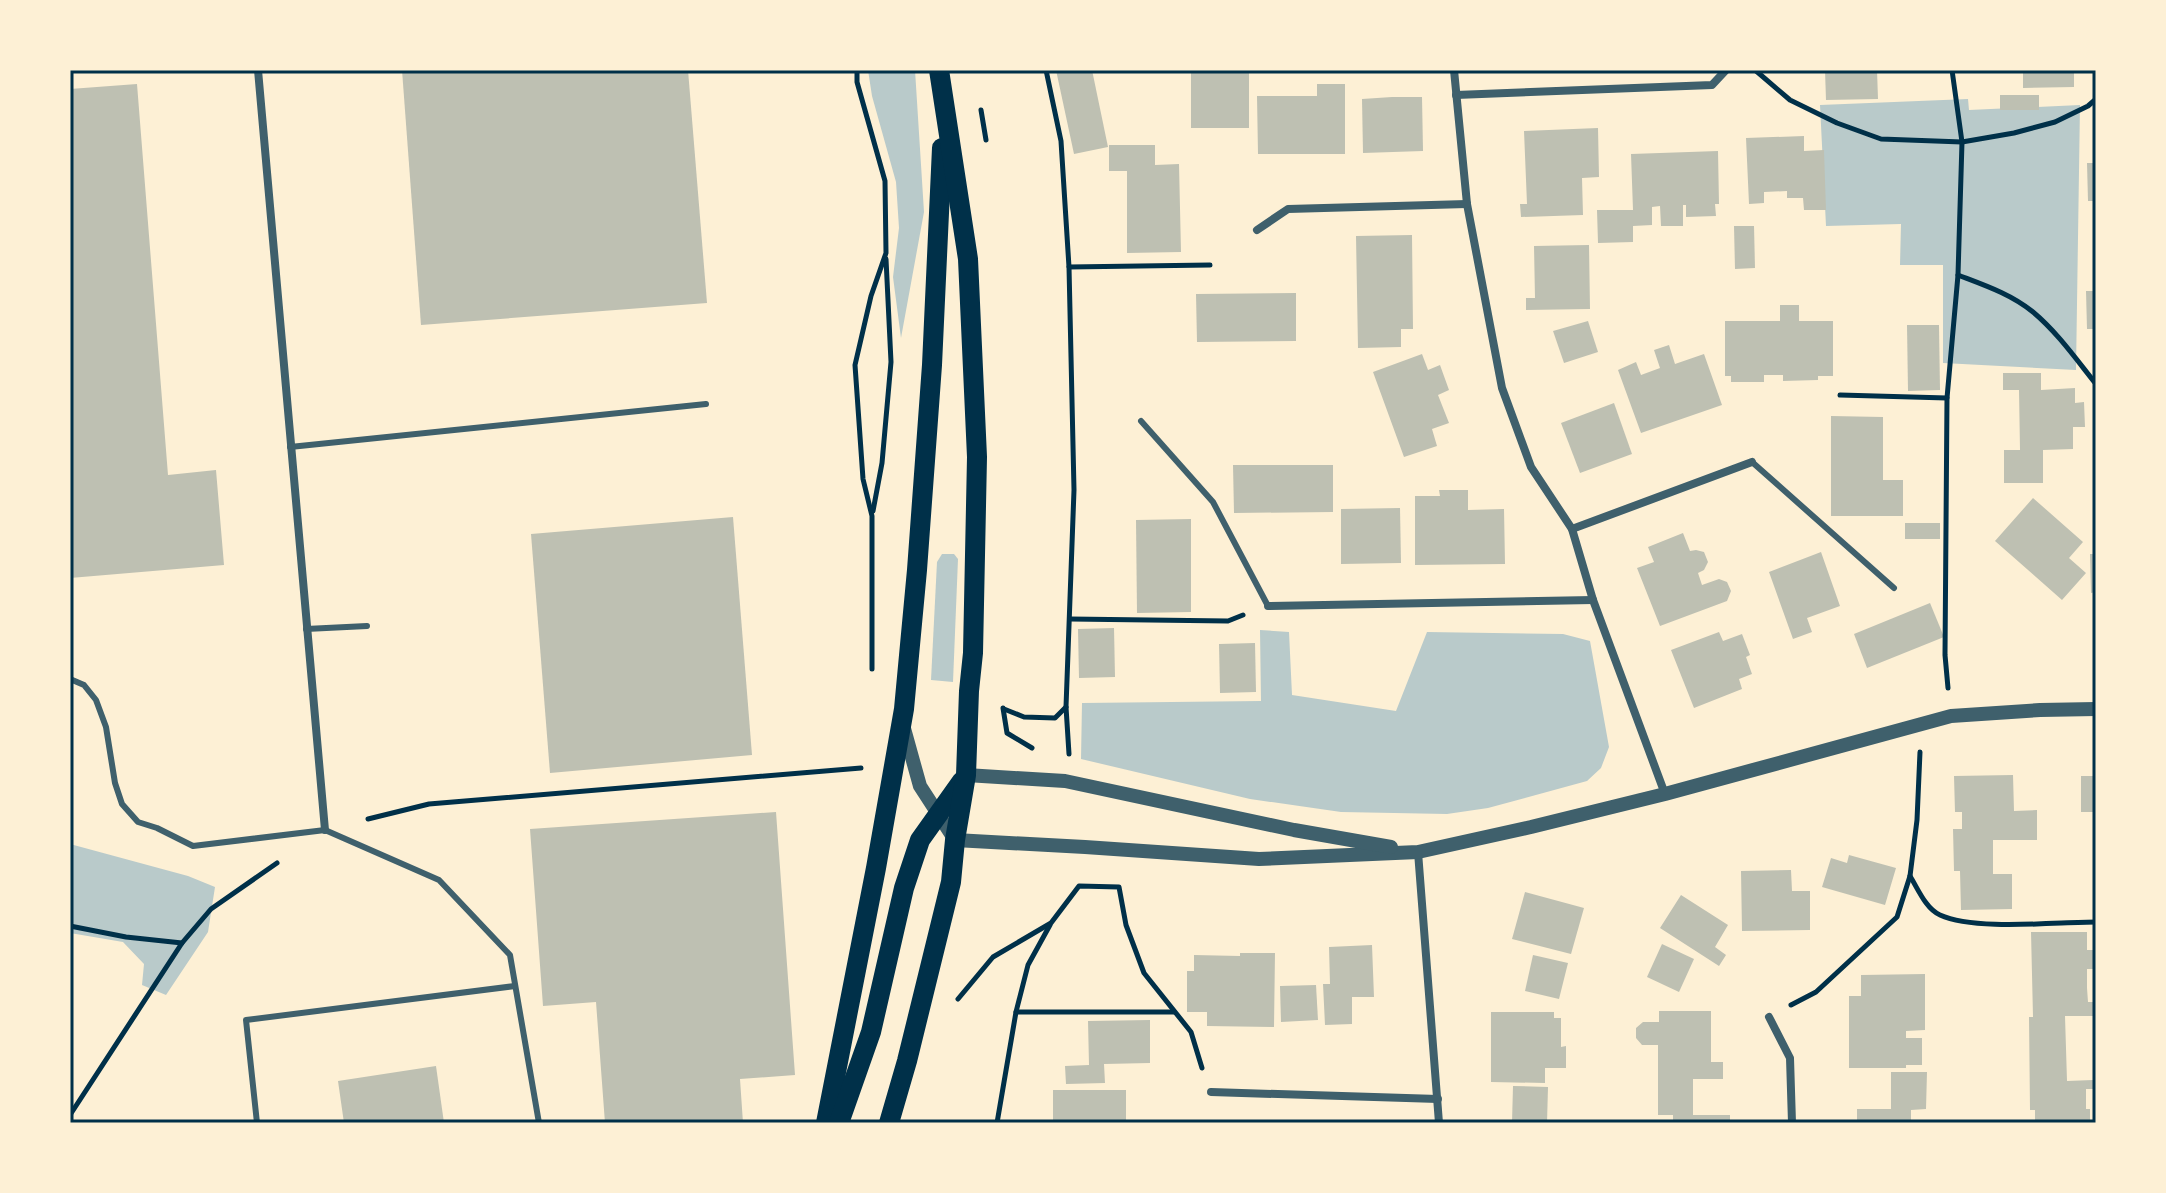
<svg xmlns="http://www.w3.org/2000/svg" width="2166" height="1193" font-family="'Work Sans',sans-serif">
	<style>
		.green { fill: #b9caca }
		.building { fill: #bec0b2 }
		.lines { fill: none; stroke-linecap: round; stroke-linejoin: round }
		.path { stroke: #003049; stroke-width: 5 }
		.service { stroke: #3f606c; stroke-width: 6 }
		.minor { stroke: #3f606c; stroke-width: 8 }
		.tertiary { stroke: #3f606c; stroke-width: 14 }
		.primary { stroke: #003049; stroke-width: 20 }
		.neatline { fill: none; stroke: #003049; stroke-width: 3 }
	</style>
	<rect width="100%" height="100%" fill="#fdf0d5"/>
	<g class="green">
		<path d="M868,70H915L924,212L901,338L893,277L899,228L896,182L872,96Z"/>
		<path d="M1968,99L1969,110L2080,105L2076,370L1943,363V265H1900L1901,224L1826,226L1820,105Z"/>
		<path d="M942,554H954L958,559L953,682L931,680L937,562Z"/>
		<path d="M1260,630L1289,632L1292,695L1396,711L1427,632L1563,634L1590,641L1609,747L1601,768L1587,781L1488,808L1447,814L1341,812L1250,799L1081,759L1082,703L1261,701Z"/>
		<path d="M70,844L188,876L215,887L208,932L166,995L142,985L144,964L123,942L70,933Z"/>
	</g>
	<g class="building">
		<path d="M402,70H688L707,303L421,325Z"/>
		<path d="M1056,70H1092L1108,147L1074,154Z"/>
		<path d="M1191,70H1206V73L1249,72V128H1191Z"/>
		<path d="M1825,70H1877L1878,99L1826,100Z"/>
		<path d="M2023,70H2086L2087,73H2074V87L2023,88Z"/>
		<path d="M137,84L168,475L216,470L224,565L70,578V89Z"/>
		<path d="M1317,84H1345V154H1258L1257,96H1317Z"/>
		<rect x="2000" y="95" width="39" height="15"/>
		<path d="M1392,97H1422L1423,151L1363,153L1362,99Z"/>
		<path d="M1598,128L1599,177L1582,178L1583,215L1521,217L1520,204H1527L1524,131Z"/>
		<path d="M1804,136V151L1824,150L1826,210H1804L1803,198H1787V191L1764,192V203L1749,204L1746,138Z"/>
		<path d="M1109,145H1155V165L1179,164L1181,252L1127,253V171H1109Z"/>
		<path d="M1718,151L1719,204H1715L1716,216L1686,217V205H1683V226H1661L1660,206L1652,207V225L1633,226V242L1598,243L1597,210H1633L1631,154Z"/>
		<path d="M2087,163H2096V201H2088Z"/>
		<path d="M1734,226H1754L1755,268L1735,269Z"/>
		<path d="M1412,235L1413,329H1401V347L1358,348L1356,236Z"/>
		<path d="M1589,245L1590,309L1526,310V298H1535L1534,246Z"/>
		<path d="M2086,291H2096V329H2087Z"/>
		<path d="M1296,293V341L1197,342L1196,294Z"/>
		<path d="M1780,305H1799V321H1833V376H1818V380L1783,381V375H1764V382H1731V376H1725V321H1780Z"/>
		<path d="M1588,321L1598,352L1564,363L1553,331Z"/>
		<path d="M1907,325H1939L1940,390L1908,391Z"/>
		<path d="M1669,345L1675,364L1704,354L1722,405L1641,433L1618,370L1636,362L1641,375L1660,368L1654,350Z"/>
		<path d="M1422,354L1428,370L1440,365L1449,390L1438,395L1449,423L1432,429L1437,446L1404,457L1373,372Z"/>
		<path d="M2003,373H2041V390L2075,388V403L2084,402L2085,427H2073V449L2043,450V483H2004V450H2020L2019,390H2003Z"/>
		<path d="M1614,403L1632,454L1580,473L1561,423Z"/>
		<path d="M1831,416L1883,417V480H1903V516H1831Z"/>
		<path d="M1233,465H1333V512L1234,513Z"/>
		<path d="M1439,490H1468V510L1504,509L1505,564L1415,565V496H1440Z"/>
		<path d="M2033,498L2083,542L2069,558L2086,573L2062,600L1995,541Z"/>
		<path d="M1400,508L1401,563L1341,564V509Z"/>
		<path d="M733,517L752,755L550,773L531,534Z"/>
		<path d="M1191,519V612L1137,613L1136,520Z"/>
		<rect x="1905" y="523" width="35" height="16"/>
		<path d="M1683,533L1690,551L1696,550L1704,552L1708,562L1704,570L1698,573L1702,585L1719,579L1727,582L1731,591L1727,601L1660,626L1637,568L1654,562L1648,547Z"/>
		<path d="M1821,552L1840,606L1807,618L1812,632L1793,639L1769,572Z"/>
		<path d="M2090,554H2096V592L2091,593Z"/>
		<path d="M1930,603L1944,637L1867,668L1854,634Z"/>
		<path d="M1114,628L1115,677L1079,678L1078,629Z"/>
		<path d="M1719,632L1723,641L1742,634L1750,655L1746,657L1752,674L1739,679L1742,689L1694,708L1671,650Z"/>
		<path d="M1255,643L1256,692L1220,693L1219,644Z"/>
		<path d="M2013,775L2014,811L2037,810V840H1993V874H2012V909L1961,910L1960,871H1954L1953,829H1962V812H1955L1954,776Z"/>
		<rect x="2081" y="776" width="15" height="36"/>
		<path d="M776,812L795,1075L740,1079L743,1123H605L596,1002L543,1006L530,829Z"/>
		<path d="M1849,855L1896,868L1885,905L1822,887L1831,858L1847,863Z"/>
		<path d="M1791,870L1792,891H1810V930L1742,931L1741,871Z"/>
		<path d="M1525,892L1584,908L1571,954L1512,939Z"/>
		<path d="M1681,895L1728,925L1715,947L1726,955L1719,966L1660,928Z"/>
		<path d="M2031,932H2087V950H2095V969H2087V988L2088,1002H2096V1016H2065L2067,1081L2093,1080V1089H2086V1109H2090V1123H2035V1110H2030L2029,1017H2033Z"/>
		<path d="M1662,944L1694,959L1679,992L1647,977Z"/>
		<path d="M1372,945L1374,997H1352V1024L1325,1025L1323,984H1330L1329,947Z"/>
		<path d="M1240,953H1275L1274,1027L1207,1026V1012H1187V971H1194V955L1240,956Z"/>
		<path d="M1533,955L1568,963L1559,999L1525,991Z"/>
		<path d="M1925,974V1030L1906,1031V1038H1922V1065H1906V1068H1849V996H1861V975Z"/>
		<path d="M1316,985L1318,1020L1281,1022L1280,986Z"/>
		<path d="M1659,1011H1711V1062H1723V1079H1693V1115H1730V1123H1673V1115H1658V1045H1642L1636,1038V1028L1643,1022H1659Z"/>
		<path d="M1491,1012H1554V1018H1561V1047L1566,1046V1068H1545V1083L1491,1082Z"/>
		<path d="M1150,1020V1063L1104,1064L1105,1083L1066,1084L1065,1066L1089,1065L1088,1021Z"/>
		<path d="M436,1066L444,1123H344L338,1081Z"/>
		<path d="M1891,1072H1927L1926,1109L1911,1110V1123H1857V1109H1891Z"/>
		<path d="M1513,1086L1548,1087L1547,1123H1512Z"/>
		<rect x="1053" y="1090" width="73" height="33"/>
	</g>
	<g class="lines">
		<g class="path">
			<path d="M857,70V82L885,181L886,253L871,296L855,365L863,479L872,516V669"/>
			<path d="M1046,70L1061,141L1069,267L1074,490L1066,707L1069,754"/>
			<path d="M1755,70L1790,100L1837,123L1881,139L1962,142L2014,133L2055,122L2088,106L2096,99"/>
			<path d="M981,110L986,140"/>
			<path d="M1069,267L1210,265"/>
			<path d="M1958,275C1984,285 2011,294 2033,312C2057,332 2076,359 2096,384"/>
			<path d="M1840,395L1947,398"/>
			<path d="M873,511L882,463L891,362L886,259"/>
			<path d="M1070,619L1228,621L1243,615"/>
			<path d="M1948,688L1945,655L1947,398L1958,275L1962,142L1952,70"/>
			<path d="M1003,708L1007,733L1032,748"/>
			<path d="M1004,709L1024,717L1055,718L1066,707"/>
			<path d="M368,819L429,804L861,768"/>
			<path d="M1910,876C1918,889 1926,909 1940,915C1975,931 2056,922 2096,922"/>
			<path d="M70,926L126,937L182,943"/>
			<path d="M958,999L993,957L1051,923L1079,886L1119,887L1126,925L1144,973L1191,1032L1202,1068"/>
			<path d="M1791,1005L1816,992L1897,917L1910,876L1917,820L1920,752"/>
			<path d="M1016,1012H1174"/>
			<path d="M70,1115L182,943L211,909L277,863"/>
			<path d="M997,1123L1016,1012L1028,965L1050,925"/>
		</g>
		<g class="service">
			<path d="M1141,421L1213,502L1268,606"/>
			<path d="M290,447L706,404"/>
			<path d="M1752,462L1894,588"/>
			<path d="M306,629L367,626"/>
			<path d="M70,679L84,685L96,700L106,727L115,783L122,804L138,822L157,828L193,846L325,830L439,880L510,955L539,1123"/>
			<path d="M257,1123L246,1020L515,986"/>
		</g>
		<g class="minor">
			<path d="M258,70L325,830"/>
			<path d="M1454,70L1467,204L1502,388L1531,467L1572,529L1593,600L1665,794"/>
			<path d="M1456,95L1712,85L1726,70"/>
			<path d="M1257,230L1288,209L1467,204"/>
			<path d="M1572,529L1752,462"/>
			<path d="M1268,606L1593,600"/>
			<path d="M1418,852L1439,1123"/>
			<path d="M1769,1017L1790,1058L1792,1123"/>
			<path d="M1211,1092L1438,1099"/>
		</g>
		<g class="tertiary">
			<path d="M903,725L920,786L955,840L1085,847L1259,859L1418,852L1531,827L1665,794L1951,716L2040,710L2096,709"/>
			<path d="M966,775L1065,781L1294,830L1391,847"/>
		</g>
		<g class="primary">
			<path d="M826,1123L876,868L904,709L917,570L932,365L942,148"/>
			<path d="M839,1123L871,1032L904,888L920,840L962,781"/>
			<path d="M889,1123L907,1061L951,882L955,840L966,775L969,691L973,653L977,457L968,259L939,70"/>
		</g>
	</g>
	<rect width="2166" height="1193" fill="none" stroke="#fdf0d5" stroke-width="144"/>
	<rect x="72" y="72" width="2022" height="1049" class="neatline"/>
</svg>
